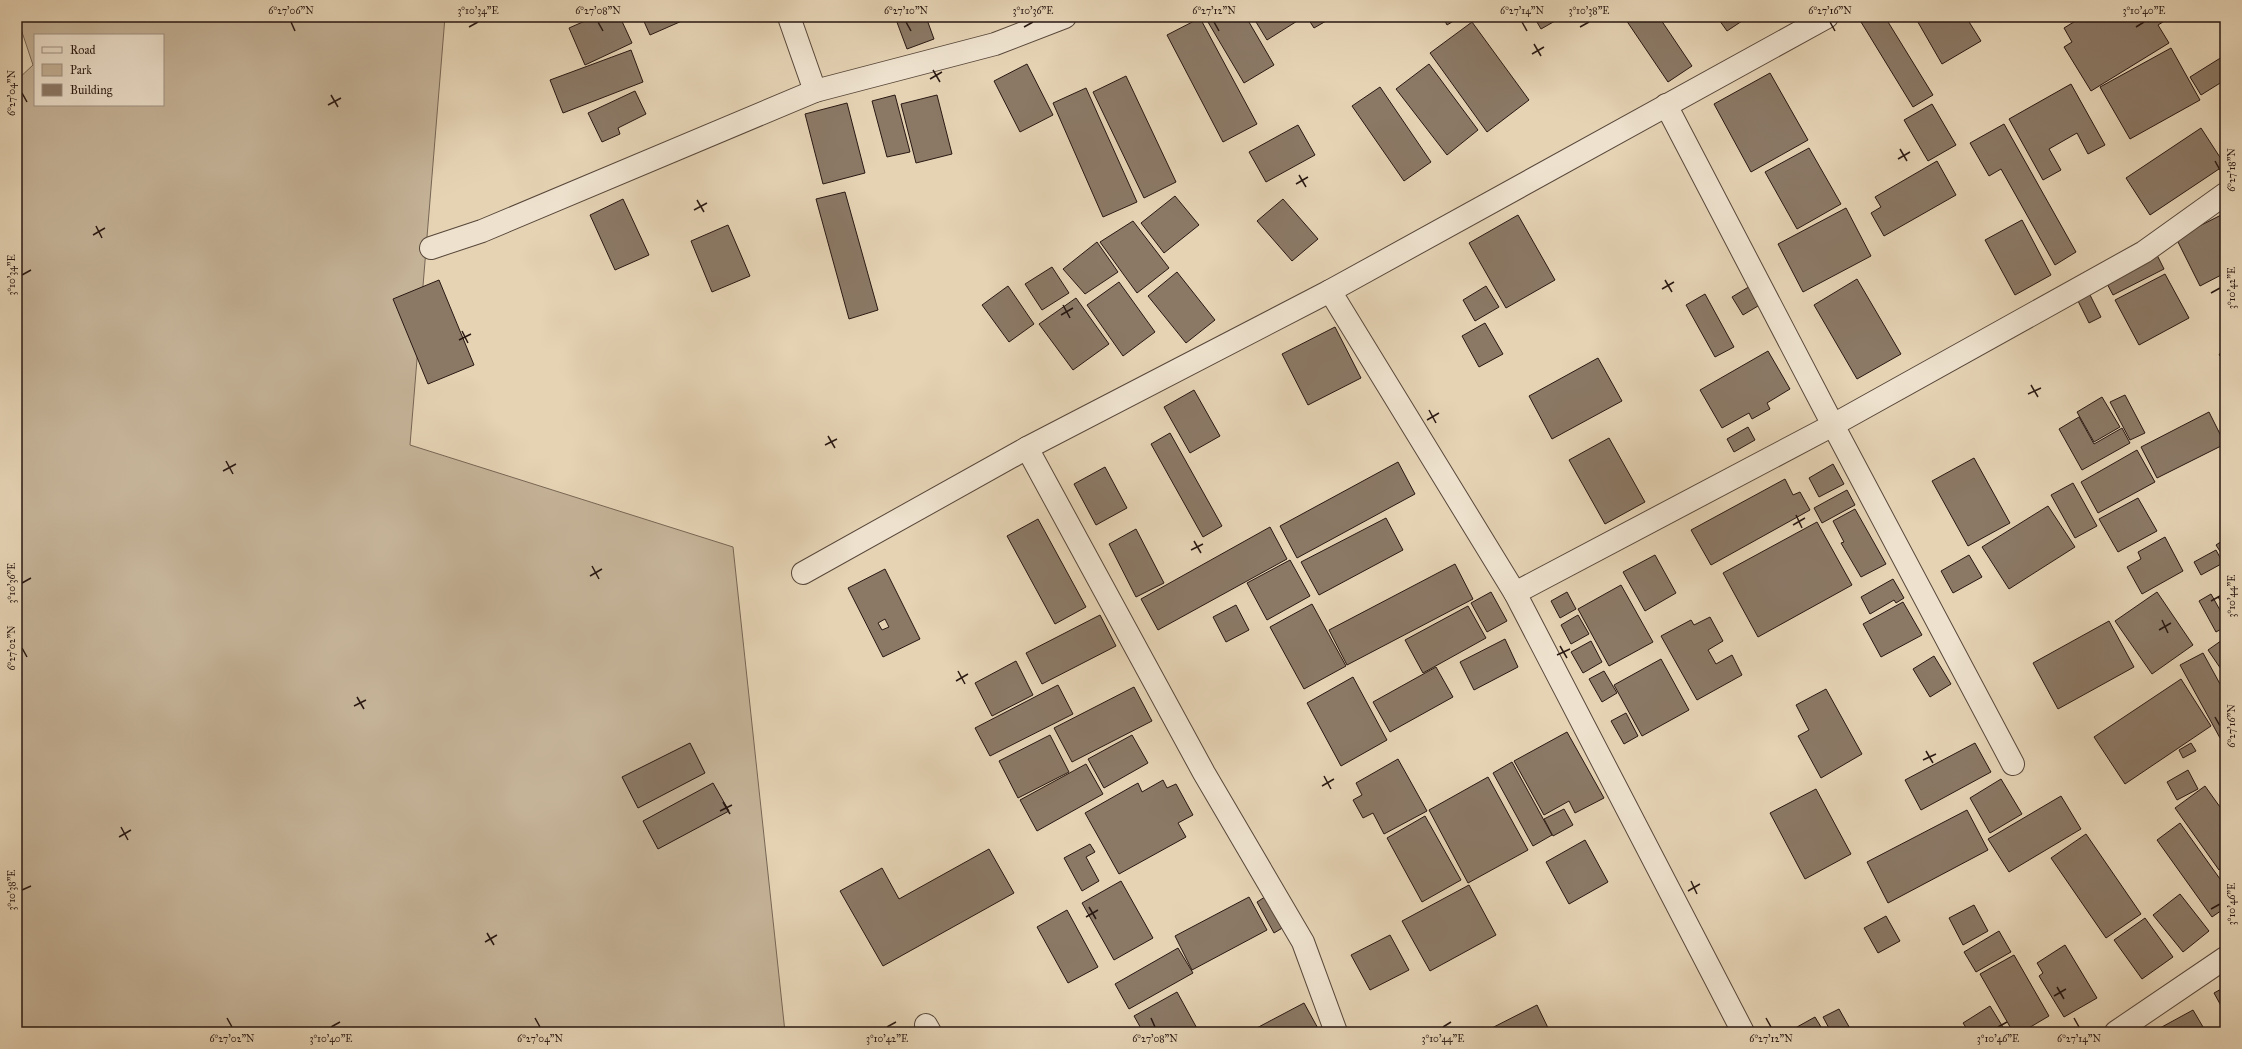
<svg xmlns="http://www.w3.org/2000/svg" width="2242" height="1049" font-family="'IM FELL Great Primer',serif">
	<style>
		.green { fill: #c5b398; stroke: #765; fill-rule: evenodd }
		.building { fill: #8b7966; stroke: #291812; fill-rule: evenodd }
		.lines { fill: none; stroke-linecap: round; stroke-linejoin: round }
		.minor-casing { stroke: #58473a; stroke-width: 24 }
		.minor { stroke: #eee2ce; stroke-width: 22 }
		.ticks { fill: none; stroke: #291812; stroke-width: 1.5 }
		.neatline { fill: none; stroke: #291812; stroke-width: 1.5 }
		.ticks-label { font-size: 10px; text-anchor: middle; fill: #291812 }
	</style>
	<rect width="100%" height="100%" fill="#e5d3b4"/>
	<filter id="stains"><feTurbulence type="fractalNoise" baseFrequency=".005" numOctaves="4"/><feColorMatrix values="0 0 0 0 .2 0 0 0 0 .09 0 0 0 0 .02 0 0 0 .5 -.17"/></filter>
	<radialGradient id="worn" r=".72"><stop offset=".6" stop-color="#630" stop-opacity="0"/><stop offset="1" stop-color="#630" stop-opacity=".3"/></radialGradient>
	<path class="green" d="M17,17H445L410,445L733,547L785,1032H17V80L33,65ZM35,35H163V105H35Z"/>
	<g class="building">
		<path d="M594,17H620L632,43L585,65L569,28Z"/>
		<path d="M642,17H691L650,35Z"/>
		<path d="M895,17H926L934,39L907,49Z"/>
		<path d="M1205,17H1246L1274,65L1244,83Z"/>
		<path d="M1253,17H1301L1302,18L1267,40Z"/>
		<path d="M1307,17H1333L1314,28Z"/>
		<path d="M1443,17H1460L1447,25Z"/>
		<path d="M1534,17H1562L1541,29Z"/>
		<path d="M1624,17H1659L1692,66L1668,82Z"/>
		<path d="M1717,17H1748L1727,31Z"/>
		<path d="M1869,17H1885L1933,95L1913,107L1861,22Z"/>
		<path d="M1915,17H1966L1981,41L1942,64Z"/>
		<path d="M2082,17H2160L2163,22L2158,25L2169,43L2091,91L2064,47L2072,42L2064,28Z"/>
		<path d="M1200,18L1257,124L1223,142L1167,35Z"/>
		<path d="M1472,22L1529,100L1487,132L1430,53Z"/>
		<path d="M2171,48L2200,100L2130,139L2100,87Z"/>
		<path d="M631,50L643,82L563,113L550,80Z"/>
		<path d="M2222,57L2225,61V80L2201,95L2190,77Z"/>
		<path d="M1027,64L1053,115L1020,132L994,81Z"/>
		<path d="M1429,64L1478,130L1447,155L1396,89Z"/>
		<path d="M1770,73L1808,140L1751,172L1714,104Z"/>
		<path d="M1126,76L1176,182L1144,198L1093,92Z"/>
		<path d="M2071,84L2105,145L2088,154L2077,133L2049,149L2061,170L2043,180L2009,119Z"/>
		<path d="M1380,87L1431,162L1404,181L1352,106Z"/>
		<path d="M1086,88L1137,202L1103,217L1053,103Z"/>
		<path d="M635,91L646,114L618,128L620,134L602,142L588,113Z"/>
		<path d="M895,95L910,152L887,157L872,101Z"/>
		<path d="M937,95L952,154L916,163L901,104Z"/>
		<path d="M847,103L865,173L823,184L805,114Z"/>
		<path d="M1932,104L1956,145L1928,161L1904,120Z"/>
		<path d="M2004,124L2076,252L2055,265L2001,169L1989,176L1970,143Z"/>
		<path d="M1298,125L1315,155L1266,182L1249,152Z"/>
		<path d="M2201,128L2225,165L2150,215L2126,178Z"/>
		<path d="M1809,148L1841,204L1797,229L1765,172Z"/>
		<path d="M1937,161L1956,195L1884,236L1871,213L1881,207L1875,197Z"/>
		<path d="M845,192L878,310L849,319L816,199Z"/>
		<path d="M1175,196L1199,225L1164,253L1141,223Z"/>
		<path d="M623,199L649,255L615,270L590,215Z"/>
		<path d="M1283,199L1318,239L1292,261L1257,221Z"/>
		<path d="M1846,208L1871,256L1803,292L1778,244Z"/>
		<path d="M2225,213V273L2200,286L2176,238Z"/>
		<path d="M1518,215L1555,280L1506,308L1469,243Z"/>
		<path d="M2022,220L2051,275L2015,295L1985,240Z"/>
		<path d="M1133,221L1169,268L1137,293L1100,242Z"/>
		<path d="M728,225L750,276L712,292L691,241Z"/>
		<path d="M1097,242L1118,272L1085,294L1063,269Z"/>
		<path d="M2156,253L2164,269L2113,295L2105,280Z"/>
		<path d="M1052,267L1069,293L1042,310L1025,284Z"/>
		<path d="M1177,272L1215,320L1186,343L1148,296Z"/>
		<path d="M2165,274L2189,318L2139,345L2115,300Z"/>
		<path d="M1857,279L1901,354L1857,379L1814,305Z"/>
		<path d="M439,280L474,365L428,384L393,299Z"/>
		<path d="M1119,282L1155,332L1123,356L1087,305Z"/>
		<path d="M1752,285L1763,303L1743,315L1732,297Z"/>
		<path d="M1008,286L1034,324L1009,342L982,305Z"/>
		<path d="M1486,286L1499,307L1475,321L1463,300Z"/>
		<path d="M2088,291L2101,317L2089,323L2076,297Z"/>
		<path d="M1705,294L1734,347L1715,357L1686,305Z"/>
		<path d="M1076,298L1109,344L1073,370L1039,324Z"/>
		<path d="M1485,323L1503,354L1479,367L1462,336Z"/>
		<path d="M1335,327L1361,378L1308,405L1282,354Z"/>
		<path d="M2225,346V360L2219,355Z"/>
		<path d="M1768,351L1790,389L1767,403L1770,409L1752,419L1749,413L1722,428L1700,390Z"/>
		<path d="M1598,358L1622,401L1552,439L1529,396Z"/>
		<path d="M1194,390L1220,436L1190,453L1164,407Z"/>
		<path d="M2125,395L2145,433L2130,440L2110,402Z"/>
		<path d="M2102,397L2120,427L2094,442L2077,412Z"/>
		<path d="M2209,412L2225,444L2157,478L2141,447Z"/>
		<path d="M2079,417L2094,444L2122,428L2130,443L2082,470L2059,429Z"/>
		<path d="M1748,427L1755,440L1734,452L1727,439Z"/>
		<path d="M1170,433L1222,526L1203,537L1151,444Z"/>
		<path d="M1609,438L1645,502L1605,524L1569,460Z"/>
		<path d="M2137,450L2155,482L2098,513L2081,482Z"/>
		<path d="M1974,458L2010,523L1968,546L1932,481Z"/>
		<path d="M1398,462L1415,494L1297,558L1280,526Z"/>
		<path d="M1833,464L1844,484L1819,497L1809,478Z"/>
		<path d="M1105,467L1127,508L1096,525L1074,484Z"/>
		<path d="M1785,479L1793,495L1800,492L1810,510L1711,565L1691,530Z"/>
		<path d="M2073,483L2097,526L2075,538L2051,495Z"/>
		<path d="M1847,490L1855,505L1822,523L1814,508Z"/>
		<path d="M2138,498L2157,531L2118,552L2099,519Z"/>
		<path d="M2048,506L2075,547L2009,589L1982,547Z"/>
		<path d="M1855,509L1886,564L1861,577L1841,543L1844,542L1833,521Z"/>
		<path d="M1386,518L1403,550L1319,595L1301,562Z"/>
		<path d="M1038,519L1086,607L1055,624L1007,536Z"/>
		<path d="M1817,522L1852,585L1758,637L1723,573Z"/>
		<path d="M1270,527L1287,559L1158,630L1141,599Z"/>
		<path d="M1136,529L1164,583L1136,597L1109,544Z"/>
		<path d="M2165,537L2183,571L2142,594L2127,567L2141,559L2138,552Z"/>
		<path d="M2225,539V559L2216,545Z"/>
		<path d="M2216,550L2223,563L2201,575L2194,562Z"/>
		<path d="M1655,555L1676,593L1645,611L1623,572Z"/>
		<path d="M1969,555L1982,577L1953,593L1941,571Z"/>
		<path d="M1290,560L1310,596L1267,620L1247,583Z"/>
		<path d="M1455,564L1473,599L1347,665L1329,630Z"/>
		<path d="M885,569L920,639L883,657L848,588ZM885,619L889,627L882,630L878,623Z"/>
		<path d="M1893,579L1904,598L1896,603L1894,600L1870,614L1861,597Z"/>
		<path d="M1621,585L1653,642L1609,666L1578,609Z"/>
		<path d="M1491,592L1507,621L1487,632L1471,603Z"/>
		<path d="M1567,592L1576,609L1560,618L1551,601Z"/>
		<path d="M2157,592L2193,645L2152,674L2115,621Z"/>
		<path d="M2225,592V608L2218,597Z"/>
		<path d="M2211,594L2225,619V627L2216,632L2199,601Z"/>
		<path d="M1903,602L1922,635L1881,657L1863,624Z"/>
		<path d="M1312,604L1346,666L1304,689L1270,627Z"/>
		<path d="M1236,605L1249,630L1226,642L1213,617Z"/>
		<path d="M1468,606L1486,638L1423,673L1405,640Z"/>
		<path d="M1100,615L1116,646L1042,684L1026,653Z"/>
		<path d="M1578,615L1589,634L1571,644L1561,625Z"/>
		<path d="M1710,617L1723,641L1708,650L1716,664L1732,655L1742,675L1697,700L1661,636L1691,620L1694,625Z"/>
		<path d="M2109,621L2134,667L2058,709L2033,663Z"/>
		<path d="M2225,638V675L2208,650Z"/>
		<path d="M1505,639L1518,667L1474,690L1460,662Z"/>
		<path d="M1591,641L1602,662L1583,673L1571,652Z"/>
		<path d="M2203,653L2225,693V735L2220,738L2180,665Z"/>
		<path d="M1934,656L1951,684L1930,697L1913,669Z"/>
		<path d="M1661,659L1689,710L1642,736L1614,685Z"/>
		<path d="M1016,661L1033,695L992,716L975,683Z"/>
		<path d="M1436,667L1453,697L1390,732L1373,702Z"/>
		<path d="M1604,671L1617,693L1602,702L1589,679Z"/>
		<path d="M1353,677L1387,740L1341,766L1307,703Z"/>
		<path d="M2181,679L2211,726L2125,784L2094,737Z"/>
		<path d="M1058,685L1073,714L990,756L975,728Z"/>
		<path d="M1134,687L1152,721L1072,762L1054,728Z"/>
		<path d="M1826,689L1862,754L1821,778L1798,736L1809,730L1796,705Z"/>
		<path d="M1626,713L1638,736L1624,744L1611,721Z"/>
		<path d="M1567,732L1604,798L1575,813L1569,801L1544,815L1514,761Z"/>
		<path d="M1050,735L1069,772L1018,798L999,761Z"/>
		<path d="M1132,735L1148,763L1104,788L1088,759Z"/>
		<path d="M690,743L705,773L638,808L622,777Z"/>
		<path d="M1975,743L1991,772L1921,810L1905,780Z"/>
		<path d="M2191,743L2196,751L2183,758L2179,750Z"/>
		<path d="M1398,759L1427,811L1384,834L1373,813L1363,818L1353,800L1362,795L1356,783Z"/>
		<path d="M1512,762L1552,835L1533,846L1493,773Z"/>
		<path d="M1086,764L1103,794L1037,831L1020,800Z"/>
		<path d="M2188,770L2198,789L2177,800L2167,782Z"/>
		<path d="M1488,777L1528,850L1468,883L1429,810Z"/>
		<path d="M2001,779L2022,814L1990,833L1970,798Z"/>
		<path d="M1163,780L1167,788L1176,784L1193,815L1178,823L1186,837L1119,874L1085,813L1138,783L1142,792Z"/>
		<path d="M713,783L729,811L658,849L643,821Z"/>
		<path d="M2205,786L2225,814V866L2219,870L2175,808Z"/>
		<path d="M1816,789L1851,854L1805,879L1770,813Z"/>
		<path d="M2061,796L2081,829L2009,872L1988,839Z"/>
		<path d="M1564,809L1573,825L1553,836L1544,819Z"/>
		<path d="M1967,810L1988,850L1888,903L1867,862Z"/>
		<path d="M1425,816L1461,880L1422,902L1387,838Z"/>
		<path d="M2180,823L2225,886V908L2212,917L2157,840Z"/>
		<path d="M2086,834L2141,914L2106,938L2051,858Z"/>
		<path d="M1585,840L1608,882L1569,904L1546,862Z"/>
		<path d="M1090,844L1095,852L1086,857L1099,881L1082,891L1064,858Z"/>
		<path d="M989,849L1014,893L883,966L840,891L882,868L899,899Z"/>
		<path d="M1121,881L1153,938L1114,960L1082,903Z"/>
		<path d="M1469,885L1496,935L1430,971L1402,921Z"/>
		<path d="M1271,893L1289,924L1274,933L1257,902Z"/>
		<path d="M2180,894L2209,931L2183,952L2153,915Z"/>
		<path d="M1249,897L1267,930L1192,970L1175,936Z"/>
		<path d="M1974,905L1988,931L1963,945L1949,918Z"/>
		<path d="M1067,910L1098,967L1068,983L1037,927Z"/>
		<path d="M1886,916L1900,941L1878,953L1864,928Z"/>
		<path d="M2145,918L2173,957L2142,979L2114,940Z"/>
		<path d="M1999,931L2011,952L1976,972L1964,952Z"/>
		<path d="M1390,935L1409,970L1370,990L1351,955Z"/>
		<path d="M2065,945L2097,998L2064,1017L2039,976L2043,973L2037,963Z"/>
		<path d="M1178,948L1193,973L1129,1009L1115,984Z"/>
		<path d="M2014,955L2049,1016L2022,1032H2013L1980,974Z"/>
		<path d="M2225,987V1013L2214,993Z"/>
		<path d="M1177,992L1199,1032H1143L1134,1016Z"/>
		<path d="M1304,1003L1320,1032H1252L1251,1031Z"/>
		<path d="M1537,1005L1550,1032H1484Z"/>
		<path d="M1990,1006L2006,1032H1969L1963,1023Z"/>
		<path d="M1839,1009L1852,1032H1831L1823,1017Z"/>
		<path d="M2193,1010L2206,1032H2162L2160,1028Z"/>
		<path d="M1815,1017L1824,1032H1788Z"/>
	</g>
	<g class="lines">
		<defs>
			<g id="minor">
				<path d="M789,17L815,91"/>
				<path d="M1666,105L1833,425L2013,764"/>
				<path d="M431,248L482,231L815,91L995,44L1065,17"/>
				<path d="M1330,291L1515,593L1743,1032"/>
				<path d="M1027,448L1204,773L1303,942L1336,1032"/>
				<path d="M803,573L1027,448L1330,291L1827,17"/>
				<path d="M1515,593L1833,425L2144,252L2225,194"/>
				<path d="M926,1025L930,1032"/>
				<path d="M2116,1032L2225,958"/>
			</g>
		</defs>
		<use href="#minor" class="minor-casing"/>
		<use href="#minor" class="minor"/>
	</g>
	<path class="ticks" d="M291,22L295,31M598,22L603,31M906,22L911,31M1214,22L1219,31M1522,22L1527,31M1830,22L1835,31M469,27L478,22M1024,27L1033,22M1580,27L1589,22M2136,27L2144,22M1534,44L1541,56M1532,54L1544,47M933,70L940,82M930,79L942,72M22,93L27,102M331,95L338,107M328,105L341,98M1900,149L1907,161M1898,159L1910,152M2215,161L2220,170M1299,175L1306,187M1296,184L1308,177M697,200L704,212M694,210L707,203M96,226L102,238M93,235L105,228M22,275L31,270M1665,280L1672,292M1662,289L1674,282M2211,293L2220,288M1063,305L1070,318M1061,315L1073,308M462,331L468,343M459,340L471,334M2031,385L2038,397M2028,394L2041,388M1429,410L1436,423M1427,420L1439,413M828,436L835,448M825,445L837,439M226,461L233,474M223,471L236,464M1796,515L1802,528M1793,525L1805,518M1194,541L1201,553M1191,550L1203,544M592,566L599,579M590,576L602,569M22,583L31,578M2211,601L2220,596M2162,620L2168,633M2159,630L2171,623M1560,646L1567,658M22,648L27,657M1557,655L1570,649M958,671L965,684M956,681L968,674M357,697L364,709M354,706L366,700M2215,717L2220,726M1926,751L1933,763M1923,760L1936,754M1324,776L1331,789M1322,786L1334,779M723,802L730,814M720,811L732,805M121,827L128,840M119,837L131,830M1691,881L1697,894M22,890L31,886M1688,891L1700,884M1089,907L1096,919M2211,909L2220,904M1086,917L1098,910M487,933L494,945M485,942L497,935M2057,987L2064,999M2054,996L2066,989M227,1018L232,1027M535,1018L540,1027M1151,1018L1155,1027M1766,1018L1771,1027M2074,1018L2079,1027M331,1027L340,1022M887,1027L896,1022M1443,1027L1451,1022M1998,1027L2007,1022"/>
	<rect width="2242" height="1049" fill="none" stroke="#e5d3b4" stroke-width="44"/>
	<rect x="34" y="34" width="130" height="72" fill="#eee2ce" stroke="#9f9183"/>
	<rect x="42" y="47" width="20" height="6" fill="#eee2ce" stroke="#9f9183"/>
	<text x="70" y="54" font-size="12" fill="#291812">Road</text>
	<rect x="42" y="64" width="20" height="12" fill="#c5b398" stroke="#9f9183"/>
	<text x="70" y="74" font-size="12" fill="#291812">Park</text>
	<rect x="42" y="84" width="20" height="12" fill="#8b7966" stroke="#9f9183"/>
	<text x="70" y="94" font-size="12" fill="#291812">Building</text>
	<rect x="22" y="22" width="2198" height="1005" class="neatline"/>
	<g class="ticks-label">
		<text x="291" y="14">6°27'06"N</text>
		<text x="478" y="14">3°10'34"E</text>
		<text x="598" y="14">6°27'08"N</text>
		<text x="906" y="14">6°27'10"N</text>
		<text x="1033" y="14">3°10'36"E</text>
		<text x="1214" y="14">6°27'12"N</text>
		<text x="1522" y="14">6°27'14"N</text>
		<text x="1589" y="14">3°10'38"E</text>
		<text x="1830" y="14">6°27'16"N</text>
		<text x="2144" y="14">3°10'40"E</text>
		<text transform="translate(11 93) rotate(-90)" y="4">6°27'04"N</text>
		<text transform="translate(2231 170) rotate(-90)" y="4">6°27'18"N</text>
		<text transform="translate(11 275) rotate(-90)" y="4">3°10'34"E</text>
		<text transform="translate(2231 288) rotate(-90)" y="4">3°10'42"E</text>
		<text transform="translate(11 583) rotate(-90)" y="4">3°10'36"E</text>
		<text transform="translate(2231 596) rotate(-90)" y="4">3°10'44"E</text>
		<text transform="translate(11 648) rotate(-90)" y="4">6°27'02"N</text>
		<text transform="translate(2231 726) rotate(-90)" y="4">6°27'16"N</text>
		<text transform="translate(11 890) rotate(-90)" y="4">3°10'38"E</text>
		<text transform="translate(2231 904) rotate(-90)" y="4">3°10'46"E</text>
		<text x="232" y="1042">6°27'02"N</text>
		<text x="331" y="1042">3°10'40"E</text>
		<text x="540" y="1042">6°27'04"N</text>
		<text x="887" y="1042">3°10'42"E</text>
		<text x="1155" y="1042">6°27'08"N</text>
		<text x="1443" y="1042">3°10'44"E</text>
		<text x="1771" y="1042">6°27'12"N</text>
		<text x="1998" y="1042">3°10'46"E</text>
		<text x="2079" y="1042">6°27'14"N</text>
	</g>
	<rect width="100%" height="100%" filter="url(#stains)"/>
	<rect width="100%" height="100%" fill="url(#worn)"/>
</svg>
